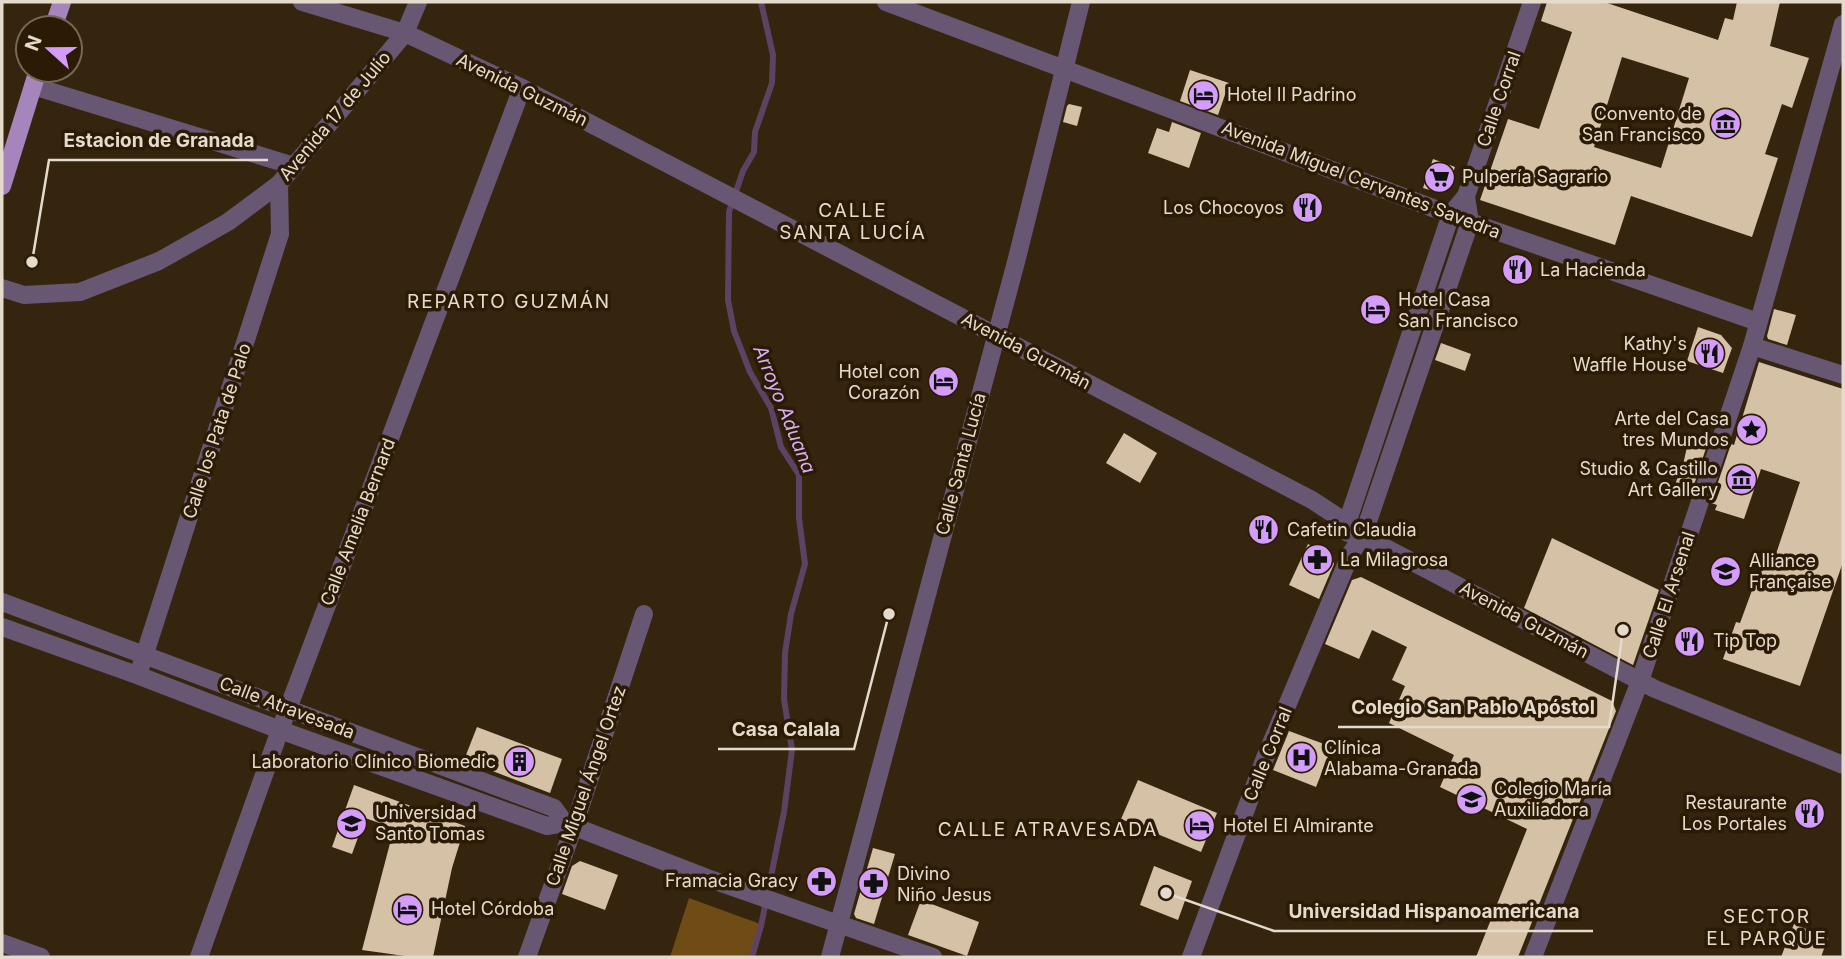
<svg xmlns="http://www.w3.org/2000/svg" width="1845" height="959" font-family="Inter,sans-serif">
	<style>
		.forest { fill: #6f4c15 }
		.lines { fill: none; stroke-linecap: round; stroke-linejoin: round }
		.stream { stroke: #5e4264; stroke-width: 6 }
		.building { fill: #d5c1a6; fill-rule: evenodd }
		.minor { stroke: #675773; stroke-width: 18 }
		.major { stroke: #a685bd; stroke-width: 18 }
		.labels { text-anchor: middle; stroke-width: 7; stroke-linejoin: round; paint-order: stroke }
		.street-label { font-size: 18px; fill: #e5dbcd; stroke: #2b1b05 }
		.poi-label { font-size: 18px; fill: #e5dbcd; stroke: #2b1b05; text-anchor: start }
		.neighbourhood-label { font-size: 19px; letter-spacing: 2px; fill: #e5dbcd; stroke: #2b1b05 }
		.water-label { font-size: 19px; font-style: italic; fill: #d8aef6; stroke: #2b1b05 }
		.leader { fill: none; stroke: #e5dbcd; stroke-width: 2.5 }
		.callout-dot { fill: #e5dbcd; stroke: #2b1b05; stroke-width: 2.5 }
		.callout-label { font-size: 19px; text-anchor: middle; font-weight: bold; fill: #e5dbcd; stroke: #2b1b05; stroke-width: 7; stroke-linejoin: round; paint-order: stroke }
	</style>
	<rect width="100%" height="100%" fill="#35250e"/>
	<path class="forest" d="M689,898L763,925L750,957H670Z"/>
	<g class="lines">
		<path class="stream" d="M752,957L761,926L784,812L792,750L784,699L785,653L791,614L805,564L799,518V475L781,447L771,408L750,372L734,331L728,300L729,212L743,171L754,152L755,132L772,83L773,55L761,2"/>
	</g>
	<g class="building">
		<path d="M1547,2H1604L1718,40L1725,18L1733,20L1737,2H1780L1770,46L1809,58L1792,108L1782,104L1765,154L1778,158L1752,237L1631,196L1615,245L1480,200L1508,119L1539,129L1572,32L1541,21ZM1622,57L1689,78L1661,168L1594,147Z"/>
		<path d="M1190,70L1229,83L1218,115L1180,101Z"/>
		<path d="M1069,104L1082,107L1077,126L1063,122L1067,106Z"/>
		<path d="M1172,122L1201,133L1189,168L1148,153L1157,128L1169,132Z"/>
		<path d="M1433,159L1455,167L1448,187L1437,192L1423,188Z"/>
		<path d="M1774,309L1796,315L1787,345L1768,339L1767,336Z"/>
		<path d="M1698,327L1721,335L1732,348L1723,373L1687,361Z"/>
		<path d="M1441,343L1471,354L1465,371L1435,360Z"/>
		<path d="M1759,362L1843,389V562L1800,686L1723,659L1736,622L1740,623L1758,574L1773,563L1800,482L1761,469L1744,519L1715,510L1717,505L1711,503L1731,444L1734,445Z"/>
		<path d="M1124,433L1157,453L1140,483L1106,463Z"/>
		<path d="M1690,434L1709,439L1690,497L1673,492L1680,469H1682Z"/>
		<path d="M1262,515L1277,523L1266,544L1251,536Z"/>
		<path d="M1552,538L1659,590L1633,665L1524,608Z"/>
		<path d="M1308,544L1331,557L1334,564L1319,599L1289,585Z"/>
		<path d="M1361,577L1612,701L1616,711L1518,957H1476L1527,829L1440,787L1454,755L1389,723L1405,686L1392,680L1407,647L1372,630L1359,659L1325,644L1352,580Z"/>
		<path d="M477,727L562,759L550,793L464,760Z"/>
		<path d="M1289,731L1332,747L1316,787L1273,770Z"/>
		<path d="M1138,780L1217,813L1201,852L1121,819Z"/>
		<path d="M354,785L465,826L452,868L433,957H412L362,950L394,828L365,818L352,854L332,847Z"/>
		<path d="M873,848L895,854L874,924L856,918L854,914Z"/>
		<path d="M580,861L618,875L605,910L562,894L572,866Z"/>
		<path d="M1154,866L1192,881L1178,920L1140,905Z"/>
		<path d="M921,900L979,922L967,956L908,935Z"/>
		<path d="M1794,924L1828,938L1821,957H1781Z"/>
	</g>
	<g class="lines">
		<g class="minor">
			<path d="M302,2L405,33L522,88L1312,500L1347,523L1363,536L1655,689L1843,765"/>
			<path d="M886,2L1470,222L1758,322"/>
			<path d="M33,86L294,166"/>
			<path d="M2,288L24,295L80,292L159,261L228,222L279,184L294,166L405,33L418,2"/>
			<path d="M1752,346L1843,375"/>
			<path d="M1348,533L1347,523L1451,214L1466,196L1532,2"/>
			<path d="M2,602L554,808L565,823"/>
			<path d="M2,627L137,675L280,730L547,826L565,823L707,878L933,957"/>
			<path d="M141,666L280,234L279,184"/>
			<path d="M2,943L41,957"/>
			<path d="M199,957L280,730L522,88"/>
			<path d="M527,957L574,826L644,614"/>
			<path d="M830,957L1016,262L1081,2"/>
			<path d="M1191,957L1265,758L1351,553L1363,536L1470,222L1466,196"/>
			<path d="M1533,957L1640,681L1752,346L1843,24"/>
		</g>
		<g class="major">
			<path d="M53,28L62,2"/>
			<path d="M2,186L38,70"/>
		</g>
	</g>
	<defs>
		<symbol id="hotel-disc" viewBox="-11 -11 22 22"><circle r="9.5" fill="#d49cfb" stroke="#2b1b05"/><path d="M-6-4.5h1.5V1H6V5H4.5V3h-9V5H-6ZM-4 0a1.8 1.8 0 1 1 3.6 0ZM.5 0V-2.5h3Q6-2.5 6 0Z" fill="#111"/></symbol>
		<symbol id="museum-disc" viewBox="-11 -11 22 22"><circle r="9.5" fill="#d49cfb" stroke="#2b1b05"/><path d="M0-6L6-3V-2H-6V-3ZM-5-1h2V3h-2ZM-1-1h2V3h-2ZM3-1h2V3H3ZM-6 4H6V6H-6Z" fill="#111"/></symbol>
		<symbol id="supermarket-disc" viewBox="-11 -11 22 22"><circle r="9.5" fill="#d49cfb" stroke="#2b1b05"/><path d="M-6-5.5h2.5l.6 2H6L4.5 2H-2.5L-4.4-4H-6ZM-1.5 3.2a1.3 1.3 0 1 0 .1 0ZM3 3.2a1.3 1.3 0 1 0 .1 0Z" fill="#111"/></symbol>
		<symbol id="restaurant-disc" viewBox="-11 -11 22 22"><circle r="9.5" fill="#d49cfb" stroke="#2b1b05"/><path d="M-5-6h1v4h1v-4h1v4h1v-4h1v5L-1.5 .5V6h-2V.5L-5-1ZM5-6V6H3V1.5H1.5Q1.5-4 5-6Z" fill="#111"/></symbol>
		<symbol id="sight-disc" viewBox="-11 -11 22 22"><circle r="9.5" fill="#d49cfb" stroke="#2b1b05"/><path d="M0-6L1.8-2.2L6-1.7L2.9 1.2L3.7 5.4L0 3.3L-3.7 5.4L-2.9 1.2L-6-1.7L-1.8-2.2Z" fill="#111"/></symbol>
		<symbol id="pharmacy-disc" viewBox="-11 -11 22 22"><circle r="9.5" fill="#d49cfb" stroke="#2b1b05"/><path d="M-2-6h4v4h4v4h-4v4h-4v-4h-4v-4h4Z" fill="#111"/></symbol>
		<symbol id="school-disc" viewBox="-11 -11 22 22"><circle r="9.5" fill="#d49cfb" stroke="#2b1b05"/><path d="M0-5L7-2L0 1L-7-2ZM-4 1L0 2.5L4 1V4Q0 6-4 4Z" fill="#111"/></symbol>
		<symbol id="hospital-disc" viewBox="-11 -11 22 22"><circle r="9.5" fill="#d49cfb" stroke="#2b1b05"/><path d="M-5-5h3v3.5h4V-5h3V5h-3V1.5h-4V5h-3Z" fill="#111"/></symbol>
		<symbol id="building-disc" viewBox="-11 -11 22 22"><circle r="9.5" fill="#d49cfb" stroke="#2b1b05"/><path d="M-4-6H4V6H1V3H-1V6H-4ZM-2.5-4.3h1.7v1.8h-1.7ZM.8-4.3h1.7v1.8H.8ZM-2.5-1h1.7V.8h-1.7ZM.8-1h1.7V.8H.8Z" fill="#111"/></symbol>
		<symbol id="university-disc" viewBox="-11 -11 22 22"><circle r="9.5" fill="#d49cfb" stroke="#2b1b05"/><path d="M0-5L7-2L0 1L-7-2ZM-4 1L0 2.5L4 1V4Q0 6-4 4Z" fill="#111"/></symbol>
	</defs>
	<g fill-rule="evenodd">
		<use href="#hotel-disc" x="1186" y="78" width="35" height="35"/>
		<use href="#museum-disc" x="1708" y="106" width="35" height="35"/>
		<use href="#supermarket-disc" x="1422" y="160" width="35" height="35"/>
		<use href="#restaurant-disc" x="1290" y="190" width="35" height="35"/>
		<use href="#restaurant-disc" x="1500" y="252" width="35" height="35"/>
		<use href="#hotel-disc" x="1358" y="292" width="35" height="35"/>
		<use href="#restaurant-disc" x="1692" y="336" width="35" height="35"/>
		<use href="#hotel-disc" x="926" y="364" width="35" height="35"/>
		<use href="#sight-disc" x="1734" y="412" width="35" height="35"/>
		<use href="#museum-disc" x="1724" y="462" width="35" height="35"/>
		<use href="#restaurant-disc" x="1246" y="512" width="35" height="35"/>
		<use href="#pharmacy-disc" x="1300" y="542" width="35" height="35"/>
		<use href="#school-disc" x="1708" y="554" width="35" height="35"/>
		<use href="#restaurant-disc" x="1672" y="624" width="35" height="35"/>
		<use href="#hospital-disc" x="1284" y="740" width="35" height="35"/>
		<use href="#building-disc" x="502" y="744" width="35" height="35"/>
		<use href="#university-disc" x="1454" y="782" width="35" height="35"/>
		<use href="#restaurant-disc" x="1792" y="796" width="35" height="35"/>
		<use href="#university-disc" x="334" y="806" width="35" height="35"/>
		<use href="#hotel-disc" x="1182" y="808" width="35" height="35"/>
		<use href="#pharmacy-disc" x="804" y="864" width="35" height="35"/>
		<use href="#pharmacy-disc" x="856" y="866" width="35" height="35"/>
		<use href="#hotel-disc" x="390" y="892" width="35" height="35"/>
	</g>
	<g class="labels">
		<g class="street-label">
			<text transform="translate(522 90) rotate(26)" y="6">Avenida Guzmán</text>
			<text transform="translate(1499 99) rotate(-71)" y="6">Calle Corral</text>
			<text transform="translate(335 116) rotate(-50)" y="6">Avenida 17 de Julio</text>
			<text transform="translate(1361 180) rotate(21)" y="6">Avenida Miguel Cervantes Savedra</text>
			<text transform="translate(1026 351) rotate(28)" y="6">Avenida Guzmán</text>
			<text transform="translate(217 431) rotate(-72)" y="6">Calle los Pata de Palo</text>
			<text transform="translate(961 464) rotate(-75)" y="6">Calle Santa Lucía</text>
			<text transform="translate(358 522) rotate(-69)" y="6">Calle Amelia Bernard</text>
			<text transform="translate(1669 595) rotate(-72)" y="6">Calle El Arsenal</text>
			<text transform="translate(1524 620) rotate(28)" y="6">Avenida Guzmán</text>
			<text transform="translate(287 708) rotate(21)" y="6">Calle Atravesada</text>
			<text transform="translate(1268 754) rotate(-68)" y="6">Calle Corral</text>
			<text transform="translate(586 786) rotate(-71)" y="6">Calle Miguel Ángel Ortez</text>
		</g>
		<g class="poi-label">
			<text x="1227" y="101">Hotel Il Padrino</text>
			<text x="1702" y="120" text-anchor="end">Convento de<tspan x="1702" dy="21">San Francisco</tspan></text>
			<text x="1462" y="183">Pulpería Sagrario</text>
			<text x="1284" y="214" text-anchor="end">Los Chocoyos</text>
			<text x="1540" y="276">La Hacienda</text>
			<text x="1398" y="306">Hotel Casa<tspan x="1398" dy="21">San Francisco</tspan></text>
			<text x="1687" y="350" text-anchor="end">Kathy's<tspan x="1687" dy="21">Waffle House</tspan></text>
			<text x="920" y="378" text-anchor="end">Hotel con<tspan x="920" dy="21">Corazón</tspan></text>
			<text x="1729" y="425" text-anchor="end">Arte del Casa<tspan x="1729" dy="21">tres Mundos</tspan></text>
			<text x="1718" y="475" text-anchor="end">Studio &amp; Castillo<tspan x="1718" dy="21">Art Gallery</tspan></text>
			<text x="1287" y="536">Cafetin Claudia</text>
			<text x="1340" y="566">La Milagrosa</text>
			<text x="1749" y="567">Alliance<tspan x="1749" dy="21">Française</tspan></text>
			<text x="1713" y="647">Tip Top</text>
			<text x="1324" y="754">Clínica<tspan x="1324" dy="21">Alabama-Granada</tspan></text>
			<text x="496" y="768" text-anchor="end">Laboratorio Clínico Biomedic</text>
			<text x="1494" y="795">Colegio María<tspan x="1494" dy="21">Auxiliadora</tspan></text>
			<text x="1787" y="809" text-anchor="end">Restaurante<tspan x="1787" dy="21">Los Portales</tspan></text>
			<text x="375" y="819">Universidad<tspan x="375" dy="21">Santo Tomas</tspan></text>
			<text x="1223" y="832">Hotel El Almirante</text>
			<text x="897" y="880">Divino<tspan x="897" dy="21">Niño Jesus</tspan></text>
			<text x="798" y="887" text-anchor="end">Framacia Gracy</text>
			<text x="431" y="915">Hotel Córdoba</text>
		</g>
		<g class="neighbourhood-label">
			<text x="853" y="217">CALLE<tspan x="853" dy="22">SANTA LUCÍA</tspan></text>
			<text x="509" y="308">REPARTO GUZMÁN</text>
			<text x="1048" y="836">CALLE ATRAVESADA</text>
			<text x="1767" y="923">SECTOR<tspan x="1767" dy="22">EL PARQUE</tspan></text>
		</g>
		<g class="water-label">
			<text transform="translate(785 409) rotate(68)" y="7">Arroyo Aduana</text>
		</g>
	</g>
	<path class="leader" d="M32 262L49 160H268M1623 630L1609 727H1338M889 614L854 749H718M1166 893L1274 931H1593"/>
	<g class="callout-dot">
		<circle cx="32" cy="262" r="7"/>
		<circle cx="1623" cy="630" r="7"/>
		<circle cx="889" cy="614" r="7"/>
		<circle cx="1166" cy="893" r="7"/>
	</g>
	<g class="callout-label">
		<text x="159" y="147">Estacion de Granada</text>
		<text x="1473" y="714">Colegio San Pablo Apóstol</text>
		<text x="786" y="736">Casa Calala</text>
		<text x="1434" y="918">Universidad Hispanoamericana</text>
	</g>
	<rect width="1845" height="959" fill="none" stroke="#e5dbcd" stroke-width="7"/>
	<g transform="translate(49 49) rotate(291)"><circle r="33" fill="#2b1b05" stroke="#756855" stroke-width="2"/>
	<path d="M0-5L12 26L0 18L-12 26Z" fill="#d49cfb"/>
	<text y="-10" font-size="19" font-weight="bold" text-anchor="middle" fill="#e5dbcd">N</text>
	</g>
</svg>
